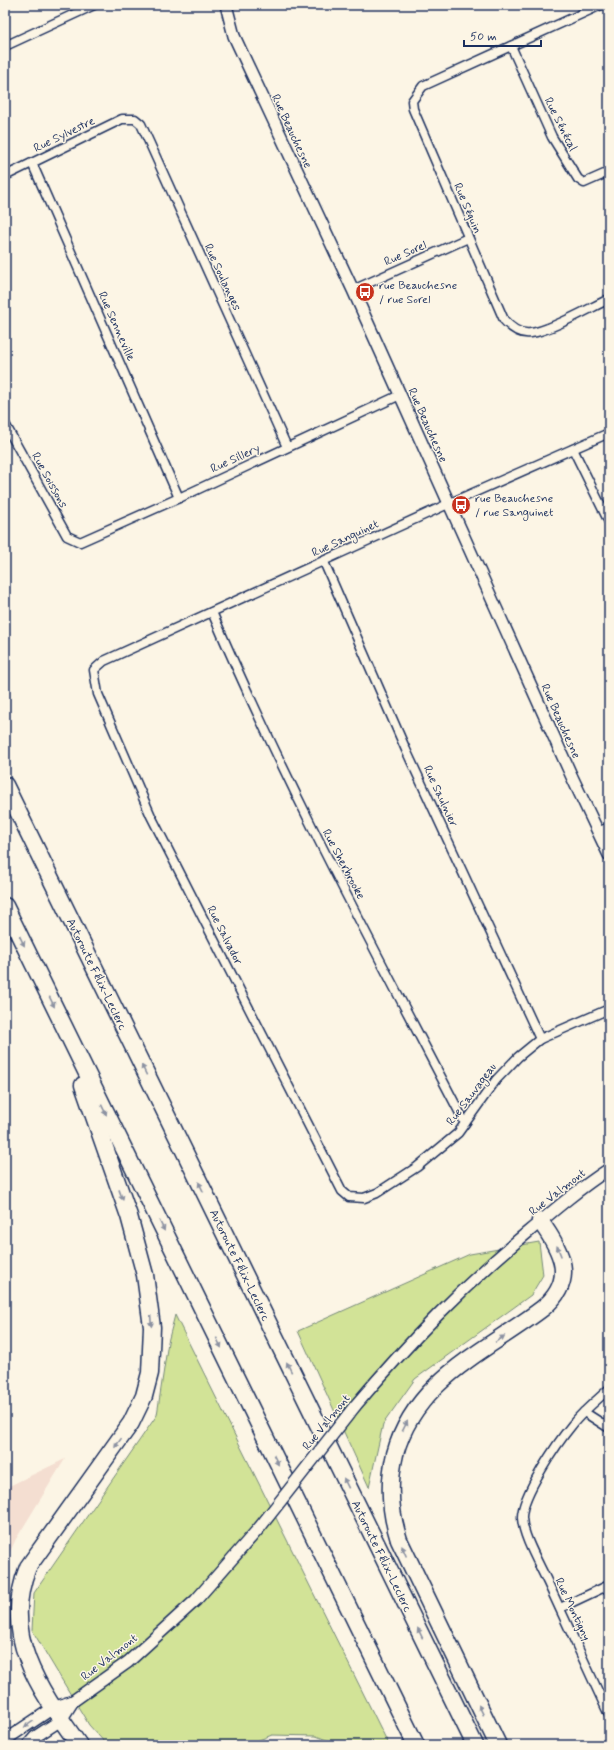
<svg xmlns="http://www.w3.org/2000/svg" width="614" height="1750" font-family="Mynerve,sans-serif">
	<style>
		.built { fill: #f4ded1 }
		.green { fill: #d2e397; stroke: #76897a }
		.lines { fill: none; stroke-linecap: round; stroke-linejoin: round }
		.minor-casing { stroke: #1b2f5e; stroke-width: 11 }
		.tertiary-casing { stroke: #1b2f5e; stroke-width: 14 }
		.motorway-casing { stroke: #1b2f5e; stroke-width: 19 }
		.minor { stroke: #fcf5e5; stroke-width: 8 }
		.tertiary { stroke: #fcf5e5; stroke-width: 11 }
		.motorway { stroke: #fcf5e5; stroke-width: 16 }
		.tertiary-bridge-casing { stroke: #1b2f5e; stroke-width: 14; stroke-linecap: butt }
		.tertiary-bridge { stroke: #fcf5e5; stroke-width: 11 }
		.oneway { fill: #8c92a2 }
		.labels { text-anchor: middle; stroke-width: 3; stroke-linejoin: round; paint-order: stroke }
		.street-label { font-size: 12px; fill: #1b2f5e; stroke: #fcf5e5 }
		.poi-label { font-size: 12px; fill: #1b2f5e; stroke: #fcf5e5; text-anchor: start }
	</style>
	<rect width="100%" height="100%" fill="#fcf5e5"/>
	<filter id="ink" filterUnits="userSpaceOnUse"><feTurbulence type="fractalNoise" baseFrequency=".025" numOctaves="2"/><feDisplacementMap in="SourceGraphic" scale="8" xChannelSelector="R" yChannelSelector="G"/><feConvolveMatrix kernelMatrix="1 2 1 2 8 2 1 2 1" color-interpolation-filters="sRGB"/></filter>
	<g filter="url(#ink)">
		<path class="built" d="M65,1459L16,1539L5,1562V1488Z"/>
		<g class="green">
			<path d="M539,1242L543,1275L531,1295L415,1379L383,1424L369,1487L298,1331L470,1254Z"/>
			<path d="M175,1315L389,1745H340L316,1736L272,1735L246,1745H107L89,1725L32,1630L34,1593L157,1415L168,1342Z"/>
		</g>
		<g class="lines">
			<defs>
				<g id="minor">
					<path d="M601,5L423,86L412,101L413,109L504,320C511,328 520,335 531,333C550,331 590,308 609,299"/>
					<path d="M5,46L94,5"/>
					<path d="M511,46L552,137L578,179L584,183L609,172"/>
					<path d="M32,163L179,498"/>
					<path d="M5,176L122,119H135L141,124L287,447"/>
					<path d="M353,290L468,238"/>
					<path d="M5,424L67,536L80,542L179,498L400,395"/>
					<path d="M609,433L448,504L104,661L94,670L98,694L151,816L342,1191L349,1197L364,1198L377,1193L417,1167L458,1133L496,1080L518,1057L540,1039L609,1009"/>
					<path d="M573,449L609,522"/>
					<path d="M324,562L406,750L540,1039"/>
					<path d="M212,612C287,787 377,954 465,1123"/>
					<path d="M598,832L609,827"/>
					<path d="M609,1389C596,1401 582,1412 572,1425C558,1442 521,1496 522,1518C523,1537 540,1565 548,1583C568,1627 589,1671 609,1715"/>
					<path d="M584,1412L609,1428"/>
					<path d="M560,1608L609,1585"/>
				</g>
				<g id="tertiary">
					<path d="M226,5L234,36L353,290L572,777L609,855"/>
					<path d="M355,1406C410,1341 462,1287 528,1232C554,1210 580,1188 609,1169"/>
					<path d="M5,1740L53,1708L73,1701L128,1662L196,1600L260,1527"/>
					<path d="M28,1745L35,1737L61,1720L73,1701"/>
				</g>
				<g id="motorway">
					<path d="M5,785L475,1745"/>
					<path d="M5,906L416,1745"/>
					<path d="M79,1745C40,1690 0,1636 28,1567L131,1423L144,1396L150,1373L152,1327L145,1275L129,1216L83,1085"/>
					<path d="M498,1745L399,1540C390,1512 388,1483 395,1454C415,1379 487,1351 543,1308C577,1280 562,1251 540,1221"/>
				</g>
			</defs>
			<use href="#minor" class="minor-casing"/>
			<use href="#tertiary" class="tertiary-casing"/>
			<use href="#motorway" class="motorway-casing"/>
			<use href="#minor" class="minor"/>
			<use href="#tertiary" class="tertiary"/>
			<use href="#motorway" class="motorway"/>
			<defs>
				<path id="tertiary-bridge" d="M260,1527L355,1406"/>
			</defs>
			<use href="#tertiary-bridge" class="tertiary-bridge-casing"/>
			<use href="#tertiary-bridge" class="tertiary-bridge"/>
		</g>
		<defs><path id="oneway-solid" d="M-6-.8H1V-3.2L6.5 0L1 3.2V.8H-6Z"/></defs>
		<g class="oneway">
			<use href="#oneway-solid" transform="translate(22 941) rotate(64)"/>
			<use href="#oneway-solid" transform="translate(52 1002) rotate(64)"/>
			<use href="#oneway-solid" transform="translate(144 1070) rotate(-116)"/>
			<use href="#oneway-solid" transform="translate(104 1110) rotate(64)"/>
			<use href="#oneway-solid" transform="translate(201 1187) rotate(-116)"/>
			<use href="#oneway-solid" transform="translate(121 1195) rotate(70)"/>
			<use href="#oneway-solid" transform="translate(162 1226) rotate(64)"/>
			<use href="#oneway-solid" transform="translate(559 1251) rotate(-112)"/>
			<use href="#oneway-solid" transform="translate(151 1321) rotate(86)"/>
			<use href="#oneway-solid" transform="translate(500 1339) rotate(-34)"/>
			<use href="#oneway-solid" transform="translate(219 1343) rotate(64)"/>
			<use href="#oneway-solid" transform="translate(289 1367) rotate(-116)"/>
			<use href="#oneway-solid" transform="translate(405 1426) rotate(-63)"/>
			<use href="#oneway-solid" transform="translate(118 1443) rotate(126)"/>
			<use href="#oneway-solid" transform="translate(276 1460) rotate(64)"/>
			<use href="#oneway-solid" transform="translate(346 1483) rotate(-116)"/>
			<use href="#oneway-solid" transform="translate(404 1551) rotate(-113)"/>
			<use href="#oneway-solid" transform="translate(420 1633) rotate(-116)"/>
			<use href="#oneway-solid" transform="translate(481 1710) rotate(-116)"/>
			<use href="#oneway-solid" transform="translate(29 1724) rotate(146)"/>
		</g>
	</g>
	<defs>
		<symbol id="bus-disc" viewBox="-11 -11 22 22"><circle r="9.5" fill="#c8321e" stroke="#fcf5e5"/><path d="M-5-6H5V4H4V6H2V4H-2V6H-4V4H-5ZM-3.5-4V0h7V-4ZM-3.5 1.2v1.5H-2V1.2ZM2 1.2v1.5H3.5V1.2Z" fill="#fff"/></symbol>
	</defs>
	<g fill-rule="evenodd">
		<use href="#bus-disc" x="354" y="281" width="22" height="22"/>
		<use href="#bus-disc" x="450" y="494" width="22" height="22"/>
	</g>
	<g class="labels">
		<g class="street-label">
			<text transform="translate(561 124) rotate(63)" y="4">Rue Sénécal</text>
			<text transform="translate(292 131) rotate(65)" y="4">Rue Beauchesne</text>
			<text transform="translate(64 134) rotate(-26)" y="4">Rue Sylvestre</text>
			<text transform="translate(468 208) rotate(67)" y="4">Rue Séguin</text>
			<text transform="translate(405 253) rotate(-24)" y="4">Rue Sorel</text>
			<text transform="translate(223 277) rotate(65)" y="4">Rue Soulanges</text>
			<text transform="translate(117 326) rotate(66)" y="4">Rue Senneville</text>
			<text transform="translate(428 425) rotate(66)" y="4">Rue Beauchesne</text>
			<text transform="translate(235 458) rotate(-25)" y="4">Rue Sillery</text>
			<text transform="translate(50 480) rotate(61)" y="4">Rue Soissons</text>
			<text transform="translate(345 538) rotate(-25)" y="4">Rue Sanguinet</text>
			<text transform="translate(561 721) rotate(66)" y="4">Rue Beauchesne</text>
			<text transform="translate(441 796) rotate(65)" y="4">Rue Saulnier</text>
			<text transform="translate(344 864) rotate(62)" y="4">Rue Sherbrooke</text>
			<text transform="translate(225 935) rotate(63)" y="4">Rue Salvador</text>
			<text transform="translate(97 974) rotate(64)" y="4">Autoroute Félix-Leclerc</text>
			<text transform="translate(471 1094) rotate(-53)" y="4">Rue Sauvageau</text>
			<text transform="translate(557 1192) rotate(-38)" y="4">Rue Valmont</text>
			<text transform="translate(240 1265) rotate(64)" y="4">Autoroute Félix-Leclerc</text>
			<text transform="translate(326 1422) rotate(-51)" y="4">Rue Valmont</text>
			<text transform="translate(382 1556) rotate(64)" y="4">Autoroute Félix-Leclerc</text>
			<text transform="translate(573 1609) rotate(65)" y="4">Rue Montigny</text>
			<text transform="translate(109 1657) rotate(-38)" y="4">Rue Valmont</text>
		</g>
		<g class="poi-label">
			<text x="379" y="289">rue Beauchesne<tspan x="379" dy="14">/ rue Sorel</tspan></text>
			<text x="475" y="502">rue Beauchesne<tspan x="475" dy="14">/ rue Sanguinet</tspan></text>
		</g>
	</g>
	<rect width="614" height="1750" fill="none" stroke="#fcf5e5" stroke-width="20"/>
	<rect x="10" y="10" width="594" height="1730" fill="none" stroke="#1b2f5e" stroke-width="1.5" filter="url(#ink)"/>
	<path d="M464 40v6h77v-6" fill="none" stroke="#1b2f5e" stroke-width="2"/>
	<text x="470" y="40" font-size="12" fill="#1b2f5e" stroke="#fcf5e5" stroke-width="3" paint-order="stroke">50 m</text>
</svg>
